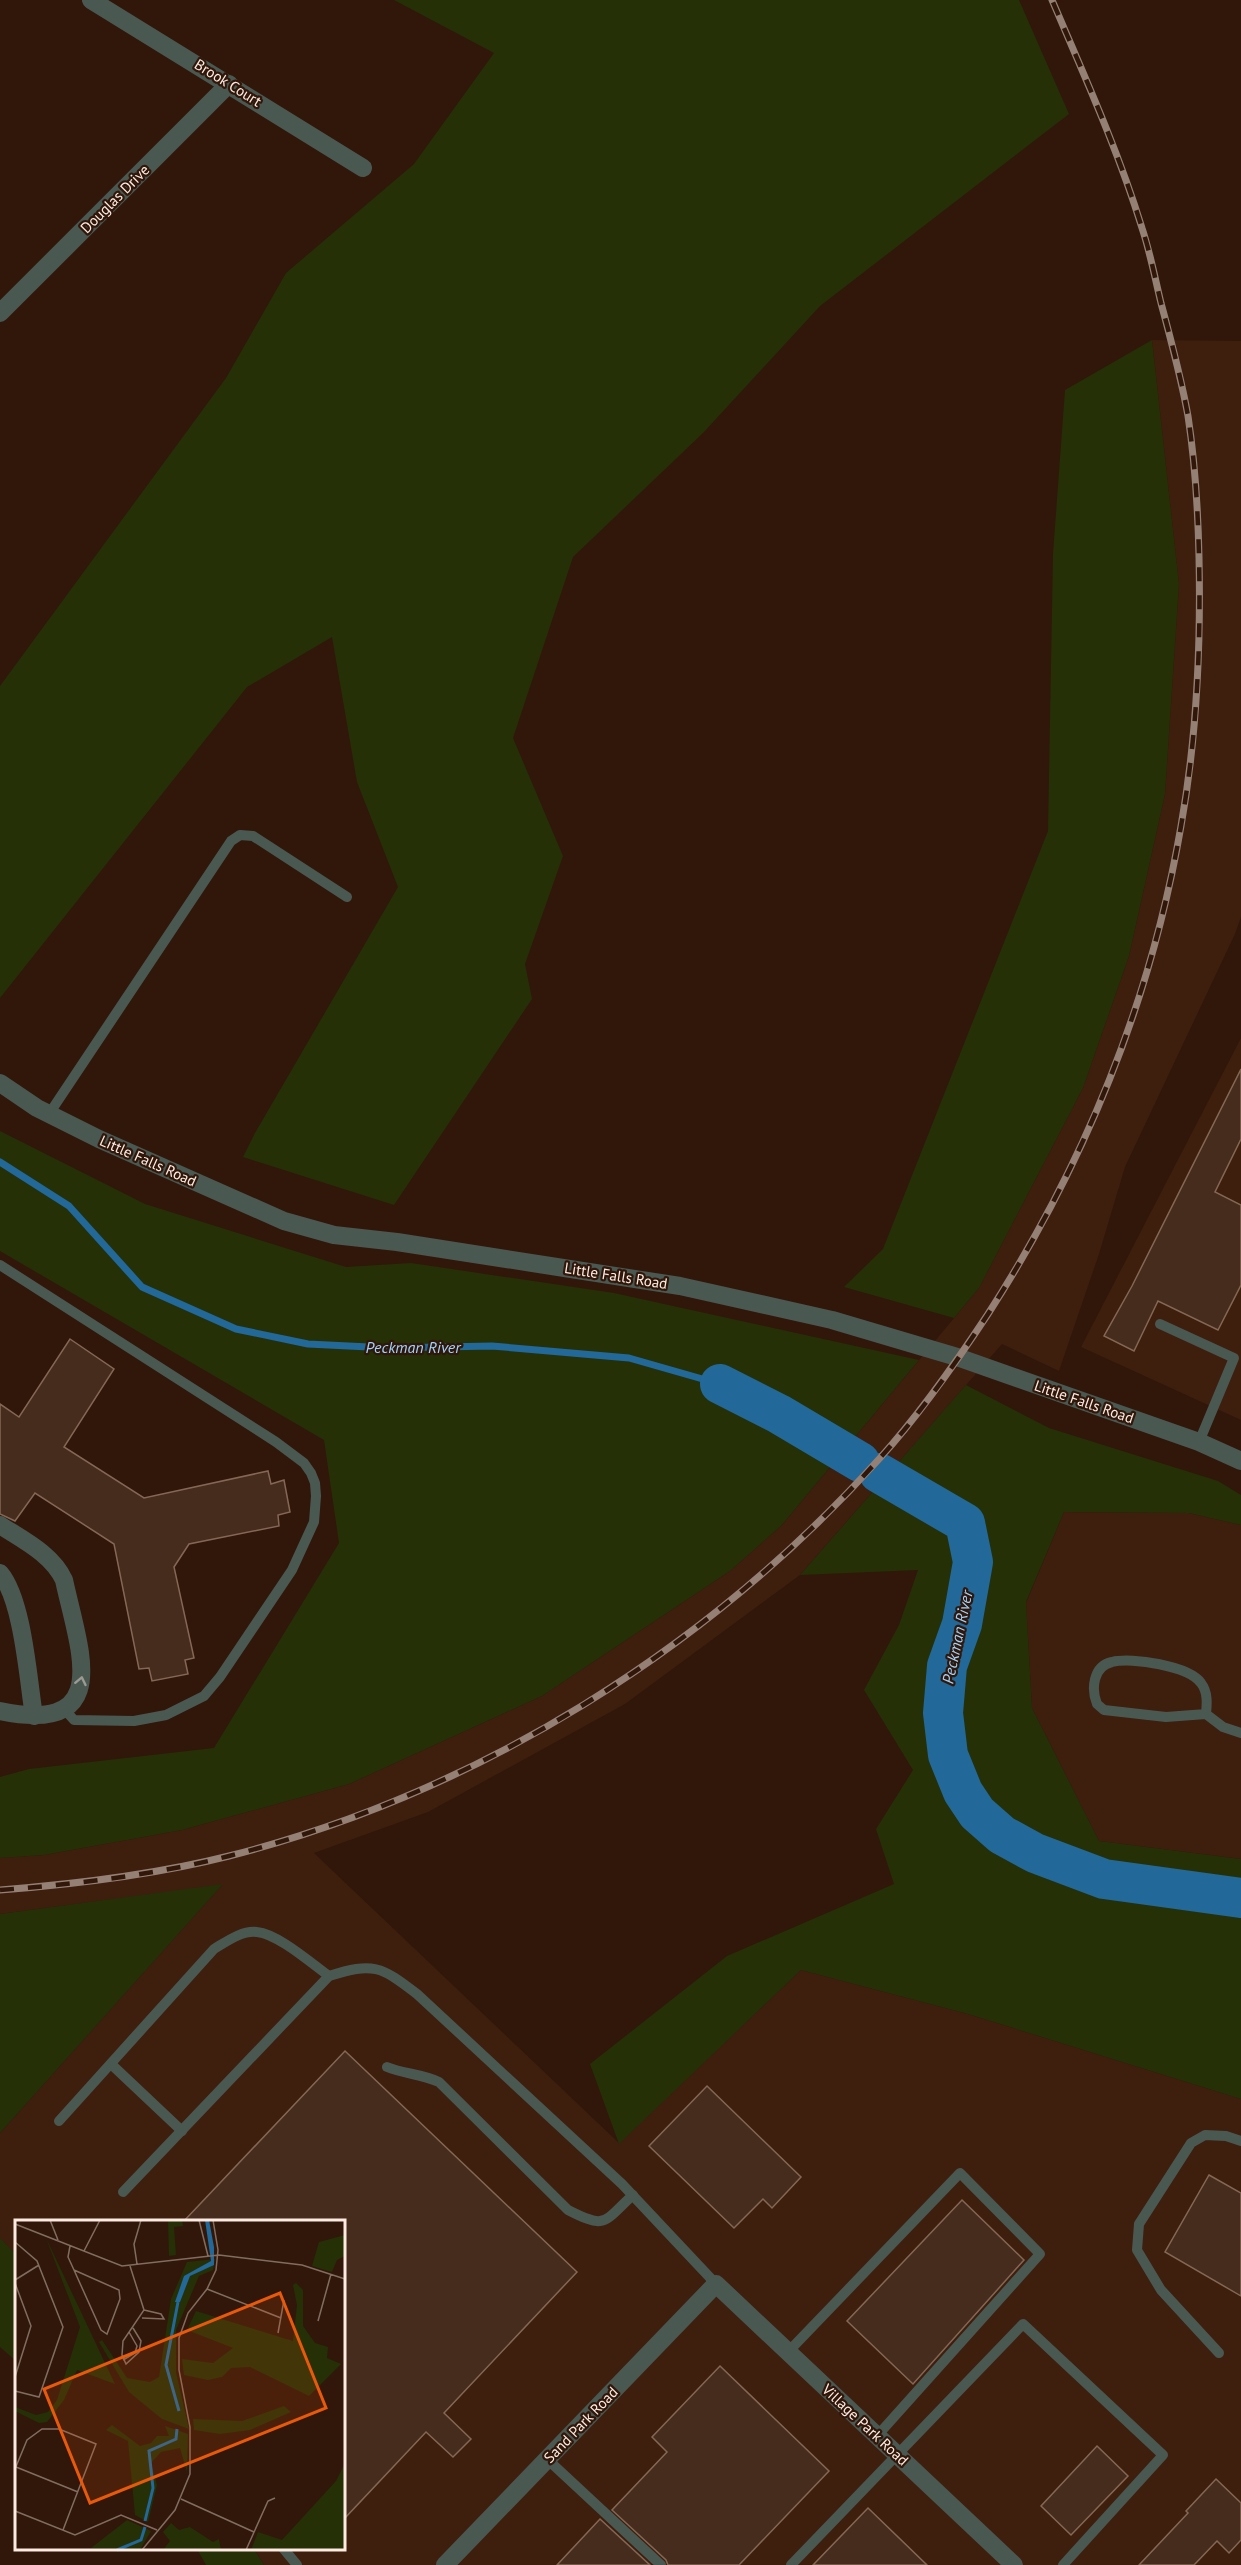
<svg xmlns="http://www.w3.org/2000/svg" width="1241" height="2565" font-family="'PT Sans',sans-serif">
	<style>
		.built { fill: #3e1e0d }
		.green { fill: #253006 }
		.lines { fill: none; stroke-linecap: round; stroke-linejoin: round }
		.stream { stroke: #226899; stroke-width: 7 }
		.river { stroke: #226899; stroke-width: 40 }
		.building { fill: #462c1c; stroke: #856756; stroke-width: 1.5 }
		.service { stroke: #4a5852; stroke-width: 10 }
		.minor { stroke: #4a5852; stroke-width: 18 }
		.tertiary { stroke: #4a5852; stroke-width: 18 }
		.rail-casing { stroke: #958075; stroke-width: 7 }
		.rail { stroke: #30170a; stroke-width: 4.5; stroke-dasharray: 14; stroke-linecap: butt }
		.oneway { stroke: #9b9a93 }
		.labels { text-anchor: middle; stroke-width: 4.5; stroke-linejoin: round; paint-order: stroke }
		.street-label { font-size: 15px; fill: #fdebe2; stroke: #30170a }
		.water-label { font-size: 16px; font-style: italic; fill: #a0d4fe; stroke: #30170a }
		.inset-river { fill: none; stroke: #226899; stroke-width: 3 }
		.inset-road { fill: none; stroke: #826c60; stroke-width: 1.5 }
		.view { fill: #e8590c; fill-opacity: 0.15; stroke: #e8590c; stroke-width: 3 }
		.inset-edge { fill: none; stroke: #fdebe2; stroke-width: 3 }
	</style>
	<rect width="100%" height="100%" fill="#30170a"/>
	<g class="built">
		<path d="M1152,340L1241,341V917L1235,934L1125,1167L1099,1254L1059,1371L1002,1344L800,1575L625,1704L428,1812L314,1853L619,2143L801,1970L968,2014L1241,2099V2565H264L254,2549L344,2548V2222H16V2254L0,2238V2133L222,1885L0,1914V1858L44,1855L182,1830L349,1784L542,1696L730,1571L781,1526L979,1288L1083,1088L1129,956L1165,794L1179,584Z"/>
		<path d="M1241,1038V1420L1081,1347Z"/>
		<path d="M1064,1512L1189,1513L1241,1525V1859L1099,1841L1032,1708L1026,1603Z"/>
	</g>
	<g class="green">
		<path d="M394,0H1019L1069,114L820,306L703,433L573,557L513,738L563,856L525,964L532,999L394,1205L243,1157L255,1133L398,887L357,782L332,637L247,687L0,998V686L226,378L286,273L414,164L494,53Z"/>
		<path d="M1152,340L1179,584L1165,794L1129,956L1083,1088L979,1288L954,1318L844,1287L883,1249L1048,831L1053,554L1065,390Z"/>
		<path d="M0,1131L145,1204L346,1267L411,1263L614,1293L919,1360L781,1526L730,1571L542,1696L349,1784L182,1830L44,1855L0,1858V1777L29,1769L214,1748L339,1543L324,1440L0,1251Z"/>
		<path d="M966,1385L1049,1428L1218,1481L1241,1495V1525L1189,1513L1064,1512L1026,1602L1032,1708L1099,1841L1241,1859V2099L968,2014L801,1970L619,2144L590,2064L727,1956L894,1884L876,1829L913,1770L864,1690L899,1625L918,1570L800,1575Z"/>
		<path d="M223,1884L0,2133V1914Z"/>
		<path d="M0,2238L16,2254V2361L0,2347Z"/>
		<path d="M197,2549H254L264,2565H206Z"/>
	</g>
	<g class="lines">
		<path class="stream" d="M0,1162L69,1206L142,1287L236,1329L308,1344L389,1348L492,1346L629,1358L720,1384"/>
		<g class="river">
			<path d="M720,1384L779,1414L860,1462"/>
			<path d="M879,1473L965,1523L973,1562L962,1624L947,1666L943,1713L948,1755L963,1792L977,1813L1002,1835L1035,1853L1104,1879L1241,1898"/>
		</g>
	</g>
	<g class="building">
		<path d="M1241,1069V1139L1215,1192L1241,1205V1285L1218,1330L1158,1301L1134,1351L1104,1336L1132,1286Z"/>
		<path d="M70,1339L114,1369L64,1447L144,1498L268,1471L271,1484L284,1480L290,1512L278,1515L279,1526L189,1544L174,1567L194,1658L185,1660L188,1674L152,1681L149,1668L139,1669L114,1544L35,1493L15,1521L0,1514V1404L19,1417Z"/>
		<path d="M345,2051L577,2272L444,2413L471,2439L453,2457L426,2432L344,2519V2222H183Z"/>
		<path d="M707,2086L801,2177L772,2208L763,2199L734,2228L649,2146Z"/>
		<path d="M1209,2175L1241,2193V2296L1165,2252Z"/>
		<path d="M962,2200L1024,2260L913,2384L847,2321Z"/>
		<path d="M720,2366L829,2471L739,2565H668L666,2560L612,2510L667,2452L652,2437Z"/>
		<path d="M1097,2446L1128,2476L1071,2535L1041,2506Z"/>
		<path d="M1216,2479L1241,2503V2540L1229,2553L1217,2541L1194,2565H1139L1188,2513L1186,2511Z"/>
		<path d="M868,2508L927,2565H813Z"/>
		<path d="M600,2519L650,2565H557Z"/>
	</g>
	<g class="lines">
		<g class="service">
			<path d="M49,1114L231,841L240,835L253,836L347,897"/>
			<path d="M0,1265L276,1442L304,1463L311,1473L315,1483L316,1496L314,1522L292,1570L220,1677L204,1696L166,1715L134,1721L74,1720L65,1710"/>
			<path d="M1160,1324L1234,1358L1199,1442"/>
			<path d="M1206,1714C1207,1704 1208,1692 1201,1683C1189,1666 1132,1657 1112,1662C1093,1666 1091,1689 1097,1704L1104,1710L1166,1717L1206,1714L1223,1727L1241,1733"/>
			<path d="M111,2064L182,2131"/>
			<path d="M387,2067C404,2074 422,2074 439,2082L568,2210C607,2230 603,2222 633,2195"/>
			<path d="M59,2121L214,1949C226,1942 242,1930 257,1932C278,1934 311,1963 329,1976"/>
			<path d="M123,2192L329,1976C373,1962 381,1966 417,1994L622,2184L716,2284"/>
			<path d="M788,2352L960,2173L1040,2254L877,2436"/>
			<path d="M1219,2353L1161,2290L1137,2250L1139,2224L1191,2143L1205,2135L1226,2136L1241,2141"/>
			<path d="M547,2459L661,2565"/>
			<path d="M283,2548L297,2565"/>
			<path d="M791,2565L1023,2324L1163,2455L1063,2565"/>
		</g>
		<g class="minor">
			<path d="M91,0L363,168"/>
			<path d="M0,313L229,84"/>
			<path d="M0,1525C23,1540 52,1554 64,1580C79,1650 115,1735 0,1711"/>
			<path d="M0,1573C23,1600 28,1679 34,1716"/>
			<path d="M445,2565L716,2284L1014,2565"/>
		</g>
		<path class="tertiary" d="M0,1083L37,1108L99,1139L284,1221L334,1235L397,1242L680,1286L832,1320L957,1357L1199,1442L1241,1461"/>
		<defs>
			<path id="rail" d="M0,1890C77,1884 154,1875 229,1856C479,1792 708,1649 880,1458C920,1414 955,1364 988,1314C1084,1165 1151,1001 1181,826C1197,736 1201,648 1199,557C1198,510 1195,462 1188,416C1181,377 1171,340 1161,303C1155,278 1150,252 1142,228C1118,150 1084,75 1052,0"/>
		</defs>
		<use href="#rail" class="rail-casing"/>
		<use href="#rail" class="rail"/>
	</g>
	<defs><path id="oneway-chevron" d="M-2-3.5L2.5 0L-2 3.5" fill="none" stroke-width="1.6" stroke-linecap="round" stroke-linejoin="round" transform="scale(1.5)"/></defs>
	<use class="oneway" href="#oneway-chevron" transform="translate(81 1681) rotate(-78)"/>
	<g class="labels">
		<g class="street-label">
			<text transform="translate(228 83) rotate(32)" y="5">Brook Court</text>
			<text transform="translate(115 199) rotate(-45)" y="5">Douglas Drive</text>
			<text transform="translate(148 1161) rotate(24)" y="5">Little Falls Road</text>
			<text transform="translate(616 1276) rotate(9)" y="5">Little Falls Road</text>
			<text transform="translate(1084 1402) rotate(19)" y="5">Little Falls Road</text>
			<text transform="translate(581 2425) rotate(-46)" y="5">Sand Park Road</text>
			<text transform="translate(865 2425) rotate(43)" y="5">Village Park Road</text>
		</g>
		<g class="water-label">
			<text x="413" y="1353">Peckman River</text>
			<text transform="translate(957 1637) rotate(-78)" y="6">Peckman River</text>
		</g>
	</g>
	<g transform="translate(15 2220)">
		<rect width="330" height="330" fill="#30170a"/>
		<path d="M153,0H167L168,6L159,7L161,35L154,36ZM330,15V36L322,40L317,52L297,46L304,22ZM31,18L100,164L62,150L49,180L32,202L24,203L0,191V187L21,195L33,192L42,180L65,107ZM200,39L198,50L184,56L161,110V152L174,209L147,199L114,172L84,122L87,120L112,158L135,162L144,157L156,79L172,42ZM281,63L288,70V106L300,123L313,127L312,138L326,144L294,176L235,147L216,148L207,157L193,160L169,155L167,139L198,143L218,128L172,110L181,91L278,121L282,85L278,65ZM269,186L276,192L235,210L205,214L179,210L178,199L227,201ZM97,205L125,226L136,223L142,216H154L150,206L173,214L172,252L165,228L146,232L136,243L142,265L133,302L120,295L113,221L91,210ZM330,243V330H236L243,312L267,320L321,261ZM112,300L136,311L125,330L76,328ZM156,303L164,310L175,307L198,322L204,319L206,330H148L155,321L148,312Z" fill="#253006"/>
		<path d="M190,0H194L199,27V45L175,56L165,82H160L169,56L196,41Z" fill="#226899"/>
		<path class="inset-river" d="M163,82L151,145L164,191M130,301L138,268L134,231L161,219L162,209M102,330L126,320L130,307"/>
		<path class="inset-road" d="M35,0L43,20M184,0L193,36M230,0H266M0,4L107,46L204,35L287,45L330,59M0,22L22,41L48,107L24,177L0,171M55,26L53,37L59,50L86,110L92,114L105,79L104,70L59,50M69,31L85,0M122,44L119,24L126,0M115,46L129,90L108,121L107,135L111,144L124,132L126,121L118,108M0,60L24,45M0,63L16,106L0,157M192,69L266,98M127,98L149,99L146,94L129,90M303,101L316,54M263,113L269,80M108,140L120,133L122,126L114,112M1,247L63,272M0,249L12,220L27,209H44L81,224L48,310M166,279L239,312M0,291L60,315L106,295L142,310M127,330L160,290L175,254V207L164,150V118L173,93L192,69L201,50L203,30L198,0M231,330L253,281L260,278"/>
		<path class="view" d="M265,73L311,188L75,283L29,169Z"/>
		<rect width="330" height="330" class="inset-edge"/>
	</g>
</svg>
